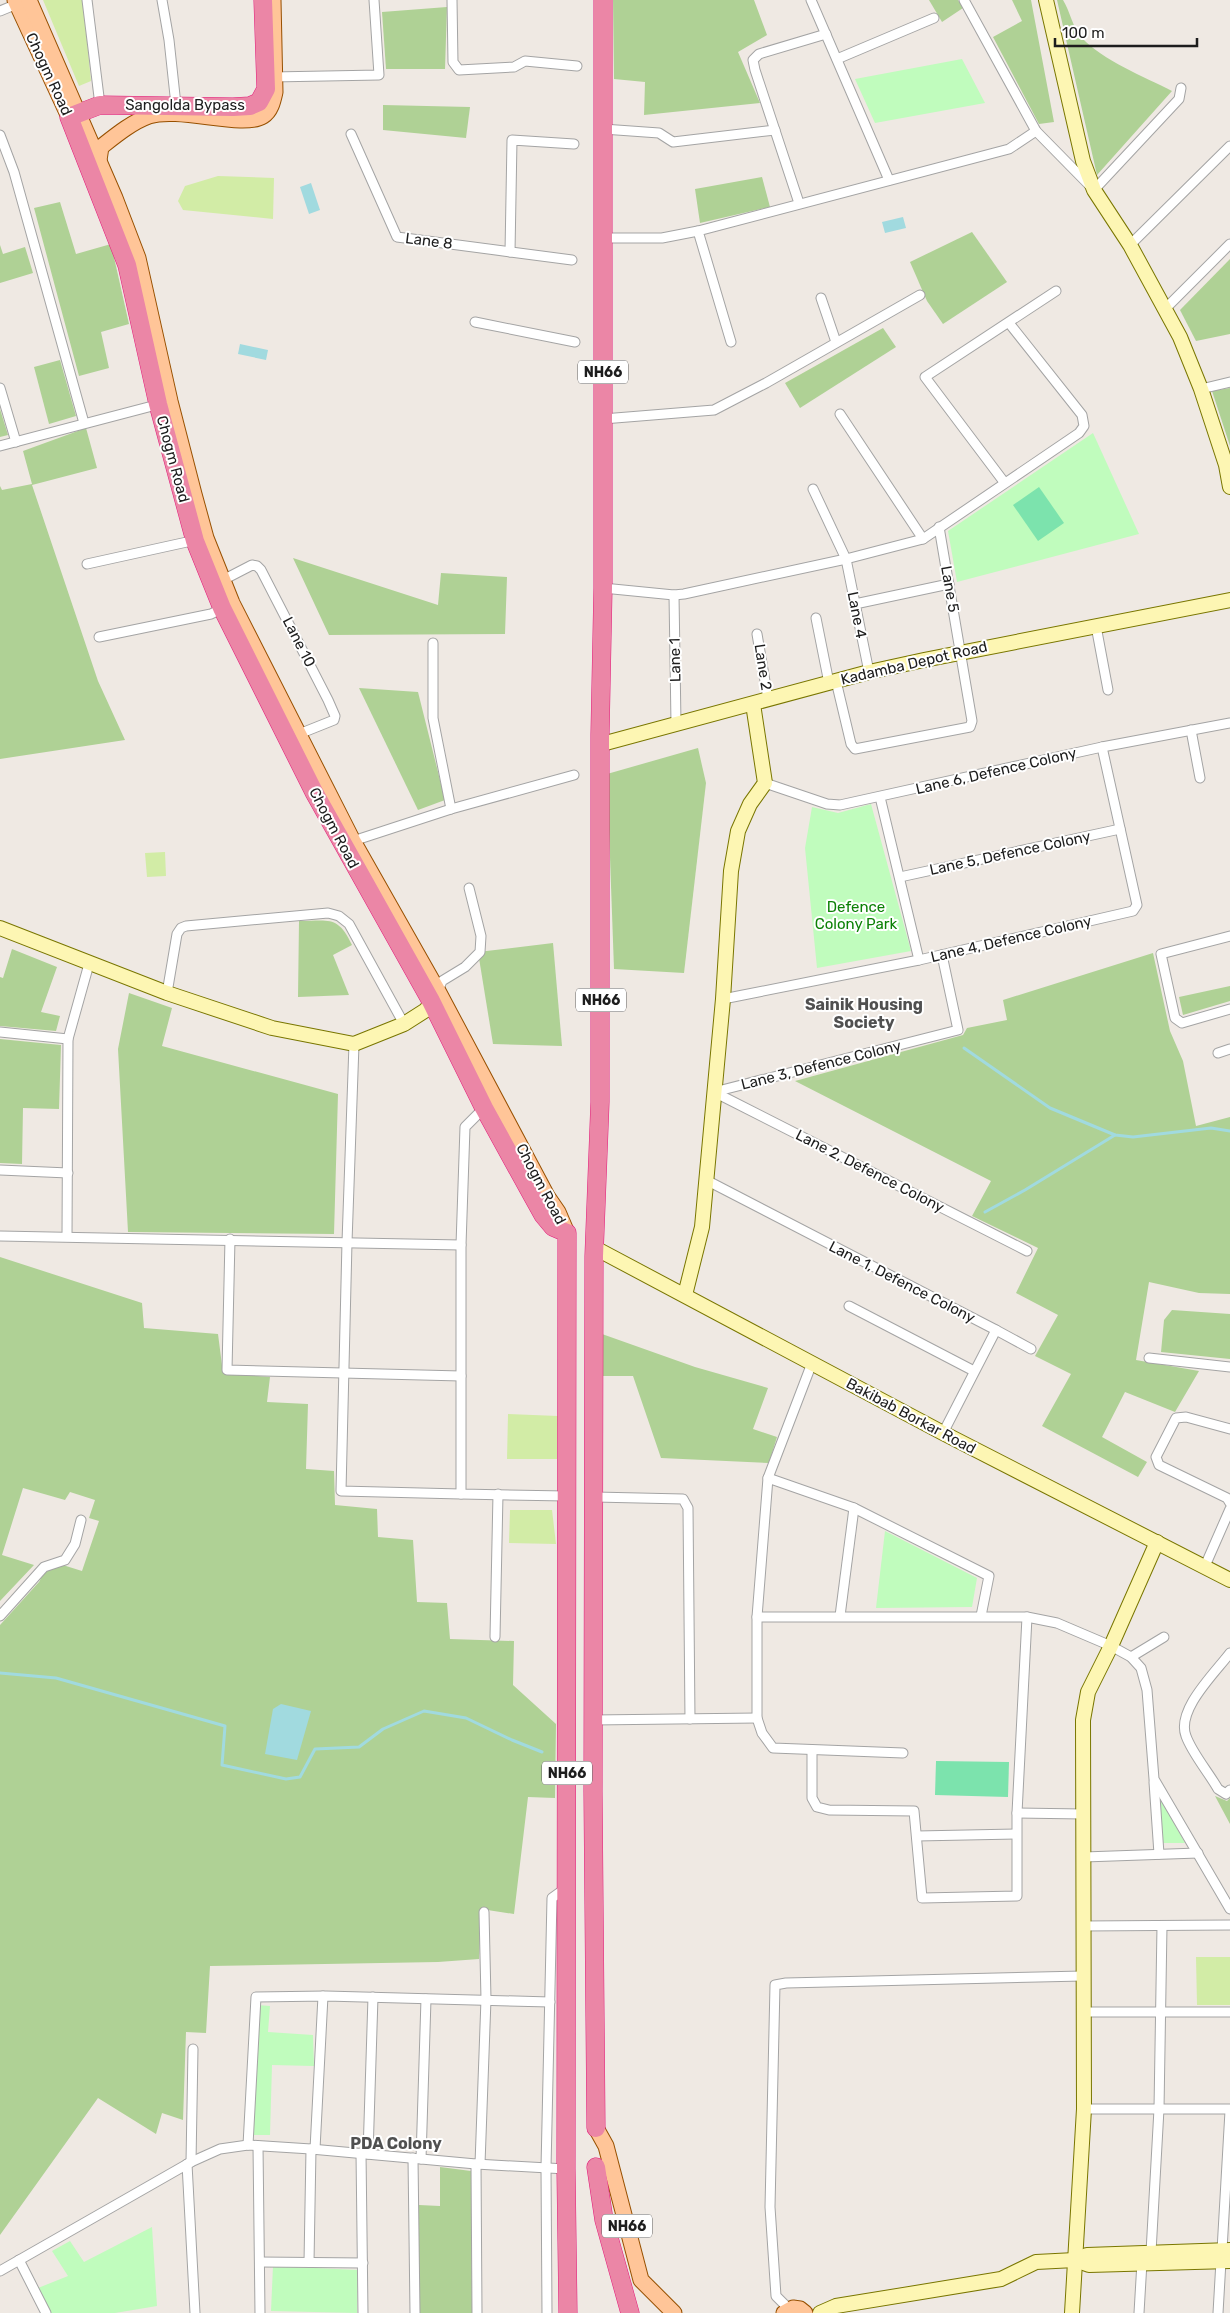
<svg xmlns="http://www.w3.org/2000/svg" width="1230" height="2313" font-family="Rubik,sans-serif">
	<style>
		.grass { fill: #d2eca6 }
		.forest { fill: #afd195 }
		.park { fill: #c0fcbd }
		.pitch { fill: #7ce3ad }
		.water { fill: #a1dadf }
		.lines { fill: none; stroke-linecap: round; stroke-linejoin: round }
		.stream { stroke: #a1dadf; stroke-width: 3 }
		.street-casing { stroke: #a4a4a4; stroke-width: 11 }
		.secondary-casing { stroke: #797600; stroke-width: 16 }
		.primary-casing { stroke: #975000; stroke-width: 17 }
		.highway-casing { stroke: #e21b7a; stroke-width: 19 }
		.street { stroke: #fff; stroke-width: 9 }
		.secondary { stroke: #fdf6b3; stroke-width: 14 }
		.primary { stroke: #ffc598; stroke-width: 15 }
		.highway { stroke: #eb86a6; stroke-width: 18 }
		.labels { text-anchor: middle; stroke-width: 4; stroke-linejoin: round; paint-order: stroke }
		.shield { fill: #fff; stroke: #616161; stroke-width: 1 }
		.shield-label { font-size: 14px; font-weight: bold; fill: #1d1d1d }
		.street-label { font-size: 15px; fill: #1d1d1d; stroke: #fff }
		.park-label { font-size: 15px; fill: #0c8106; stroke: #fff }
		.neighbourhood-label { font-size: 16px; font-weight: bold; fill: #505050; stroke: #fff }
	</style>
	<rect width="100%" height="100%" fill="#efe9e3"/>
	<g class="grass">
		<path d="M43,0H83L91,81L79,86Z"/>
		<path d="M218,176L274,178L273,219L183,210L178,201L185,186Z"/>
		<path d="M165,852L166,876L147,877L145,853Z"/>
		<path d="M508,1414L558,1416L557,1459H507Z"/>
		<path d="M510,1510H552L556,1544L509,1543Z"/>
		<path d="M1196,1957H1230V2005H1197Z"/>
	</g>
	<g class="forest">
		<path d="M613,0H754L767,35L738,52L760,103L644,115L645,82L614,79Z"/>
		<path d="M929,0H958L963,8L942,22Z"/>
		<path d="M1012,0H1031L1054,122L1039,124L993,37L1022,21Z"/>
		<path d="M1057,0H1063C1070,11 1073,29 1082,38C1102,60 1145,77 1172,91L1097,175Z"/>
		<path d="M447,7L445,69H386L382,12Z"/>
		<path d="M383,105L470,107L466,138L383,130Z"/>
		<path d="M762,177L770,207L700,223L695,189Z"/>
		<path d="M60,202L76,254L111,244L129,324L101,332L109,368L79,376L34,208Z"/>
		<path d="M972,232L1007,282L943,324L927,301L910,262Z"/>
		<path d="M0,245L3,254L25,247L33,273L0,283Z"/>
		<path d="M1230,259V334L1196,341L1180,310Z"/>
		<path d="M883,328L896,347L800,408L785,383Z"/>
		<path d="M60,360L76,416L49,424L34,367Z"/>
		<path d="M1230,388V446L1212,391Z"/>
		<path d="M0,409L8,435L0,437Z"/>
		<path d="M86,428L97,468L32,485L98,681L125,740L0,759V486L2,490L32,484L23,451Z"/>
		<path d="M293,558L438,605L441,573L507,577L505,634L329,635Z"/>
		<path d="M359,688L418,692L445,800L418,810Z"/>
		<path d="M698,748L706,783L684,973L614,969L607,774Z"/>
		<path d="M299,921C329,921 338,915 352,945L333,955L349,995L298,997Z"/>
		<path d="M553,943L562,1046L493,1044L478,952Z"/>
		<path d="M12,949L57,967L41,1012L60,1016L56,1031L0,1026V977L3,978Z"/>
		<path d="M1153,953L1170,1031L1183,1061L1196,1126L1230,1117V1294L1199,1293L1149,1282L1136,1360L1199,1371L1175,1412L1125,1392L1102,1437L1147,1462L1138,1477L1042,1426L1071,1374L1035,1356L1058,1315L1016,1293L1038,1248L972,1216L991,1181L795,1081L963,1035L967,1028L1007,1020L1003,1000Z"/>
		<path d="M1230,986V1001L1183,1015L1179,997Z"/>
		<path d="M129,993L172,1008L162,1046L338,1094L334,1234L128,1232L118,1049Z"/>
		<path d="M0,1039L61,1045L59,1109L23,1108L22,1164L0,1163Z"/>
		<path d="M0,1257L142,1303L144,1328L218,1334L223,1373L270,1377L267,1402L308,1404L306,1469L334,1471L335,1505L377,1509L378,1537L413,1540L417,1602L447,1603L450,1639L514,1641L513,1685L556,1724L555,1798L528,1797L514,1914L481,1909L479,1959L438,1962L210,1966L206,2033L186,2032L183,2120L162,2113L156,2134L98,2098L0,2235V1625L39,1582L50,1561L82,1571L99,1521L89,1518L95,1500L70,1492L65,1500L23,1488L2,1555L34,1565L0,1601Z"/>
		<path d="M1172,1310L1230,1314V1359L1161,1352L1164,1320Z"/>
		<path d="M602,1334L695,1367L768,1388L753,1429L777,1437L769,1463L661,1458L633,1376H602Z"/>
		<path d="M1215,1796L1227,1801L1230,1798V1824Z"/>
		<path d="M440,2167L471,2171L472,2313H419V2205L440,2206Z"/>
	</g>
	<g class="park">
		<path d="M962,59L985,103L875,123L855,79Z"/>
		<path d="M1093,433L1139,534L957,582L948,531Z"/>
		<path d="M871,804L911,951L817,968L805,848L812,807L838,813Z"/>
		<path d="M885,1531L977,1578L972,1607L876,1608Z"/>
		<path d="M1160,1797L1185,1843H1162Z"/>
		<path d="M257,2005L270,2006L268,2032L313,2035L314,2066L272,2065L270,2135H253Z"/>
		<path d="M152,2227L157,2306L115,2313H50L38,2288L68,2276L52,2251L70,2241L84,2262Z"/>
		<path d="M273,2266L358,2270L357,2313L271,2311Z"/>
	</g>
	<g class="pitch">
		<path d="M1039,487L1064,523L1038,541L1013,505Z"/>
		<path d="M936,1761L1009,1762L1008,1797L935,1795Z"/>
	</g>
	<g class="water">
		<path d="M311,183L320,210L309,214L300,187Z"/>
		<path d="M903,217L906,228L885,233L882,222Z"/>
		<path d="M240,344L268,350L266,360L238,354Z"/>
		<path d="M281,1704L311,1711L297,1760L265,1754L273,1709Z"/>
	</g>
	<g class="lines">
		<g class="stream">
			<path d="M964,1048L1050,1108L1115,1135L1133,1137L1211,1128L1230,1131"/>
			<path d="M985,1212L1025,1190L1115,1135"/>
			<path d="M0,1673L56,1678L225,1726L222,1765L286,1779L300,1777L315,1749L359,1747L383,1729L424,1711L466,1718L512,1740L542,1752"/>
		</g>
		<defs>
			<g id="street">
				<path d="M87,0L100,105"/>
				<path d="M162,0L169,40L176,105"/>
				<path d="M452,0L453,62L459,70L514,67L525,61L577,66"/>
				<path d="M811,0L889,180"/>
				<path d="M964,0L1036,131L1094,190L1179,99L1181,88"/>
				<path d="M0,11L17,4"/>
				<path d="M837,59L934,18"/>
				<path d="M272,77L379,75L374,0"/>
				<path d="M603,129L659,133L673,142L775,130"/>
				<path d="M351,134L397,237L572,260"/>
				<path d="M0,135L14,172L84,423"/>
				<path d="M799,203L755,70L753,60L759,54L826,34"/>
				<path d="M603,238H662L698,231"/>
				<path d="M1130,245L1230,146"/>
				<path d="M510,252L512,140L574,144"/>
				<path d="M821,298L836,342"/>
				<path d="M1165,309L1230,244"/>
				<path d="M475,322L575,342"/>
				<path d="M731,342L698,231L1009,149L1036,131"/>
				<path d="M0,388L16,442"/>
				<path d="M1201,389L1230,382"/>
				<path d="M840,414L923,539"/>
				<path d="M603,419L714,410L766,383L920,295"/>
				<path d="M0,446L160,404"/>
				<path d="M1004,482L925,377L1056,291"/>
				<path d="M813,489L846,559L869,672"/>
				<path d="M87,564L196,540"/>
				<path d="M223,580L252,565L257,566L261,570L328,700L335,716L334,720L299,734"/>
				<path d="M603,588L674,595L684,594L846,559L923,539L1079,433L1084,426L1082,415L1009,323"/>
				<path d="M674,595L676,724"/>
				<path d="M855,604L949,584"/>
				<path d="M816,618L829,683"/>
				<path d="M1096,626L1108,690"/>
				<path d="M757,634L768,699"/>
				<path d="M99,637L211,614L225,607"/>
				<path d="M433,643V718L451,809"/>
				<path d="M836,681L851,744L855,749L970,727L972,721L939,527"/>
				<path d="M1191,730L1200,778"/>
				<path d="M765,783L827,804L840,805L1102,747L1230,723"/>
				<path d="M880,797L919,960"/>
				<path d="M353,841L451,809L574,775"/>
				<path d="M900,877L1120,829"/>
				<path d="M1230,936L1161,954L1175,1018L1182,1023L1230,1009"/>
				<path d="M438,991L442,981L465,967L480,952L481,936L469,888"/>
				<path d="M167,993L177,934L181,928L186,926L328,913L339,916L349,924L404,1024"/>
				<path d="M723,999L919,960L1133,911L1137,905L1102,747"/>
				<path d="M0,1032L68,1039"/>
				<path d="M354,1044L347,1242L341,1491L461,1494"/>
				<path d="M1218,1053L1230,1049"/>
				<path d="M714,1092L1027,1251"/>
				<path d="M714,1092L958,1030L942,955"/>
				<path d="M485,1107L465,1127L461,1245V1494L566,1496"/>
				<path d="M0,1170L68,1173"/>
				<path d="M706,1180L996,1330L943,1433"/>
				<path d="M0,1236L461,1245"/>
				<path d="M67,1236L68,1039L89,964"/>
				<path d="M230,1239L227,1370L461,1376"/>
				<path d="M849,1306L974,1371"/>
				<path d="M996,1330L1031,1349"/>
				<path d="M1149,1358L1230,1367"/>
				<path d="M812,1363L768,1478L757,1617V1718L762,1733L773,1748L903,1753"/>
				<path d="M1230,1429L1186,1417L1176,1418L1156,1457L1159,1465L1227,1498L1230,1503"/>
				<path d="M768,1478L854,1508L989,1576L981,1616"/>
				<path d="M595,1497L683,1499L688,1508L690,1719"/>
				<path d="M1205,1566L1230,1509"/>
				<path d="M0,1616L44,1567L65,1560L75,1544L81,1520"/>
				<path d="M840,1616L854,1508"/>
				<path d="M757,1617H1027L1057,1623L1111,1646L1131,1657L1141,1668L1147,1690L1154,1779L1230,1909"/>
				<path d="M495,1637L498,1494"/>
				<path d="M1230,1653C1215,1673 1176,1710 1186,1736C1192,1753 1209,1773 1218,1789L1226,1794L1230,1790"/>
				<path d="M1131,1657L1164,1637"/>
				<path d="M593,1720L757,1718"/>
				<path d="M812,1750V1798L817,1807L829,1810L914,1811L922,1898L1017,1896V1813L1027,1617"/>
				<path d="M1154,1782L1159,1854"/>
				<path d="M1017,1813L1083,1814"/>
				<path d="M917,1836L1016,1834"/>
				<path d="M1084,1857L1198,1853"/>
				<path d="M1083,1926L1230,1925"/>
				<path d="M1083,2012H1230"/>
				<path d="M1084,2109H1230"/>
				<path d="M248,2145L256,1997L326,1996L550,2002"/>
				<path d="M258,2146L260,2313"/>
				<path d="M315,2149L323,1996"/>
				<path d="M361,2153L363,2313"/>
				<path d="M368,2154L373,1997"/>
				<path d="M413,2158L415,2313"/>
				<path d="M421,2159L426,1999"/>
				<path d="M191,2162L193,2049"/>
				<path d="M187,2164L195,2313"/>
				<path d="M476,2164L477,2313"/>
				<path d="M480,2164L486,1999L484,1912"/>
				<path d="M1222,2250L1230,2111"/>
				<path d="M1151,2252L1159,2109L1162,1926"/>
				<path d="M19,2260L46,2313"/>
				<path d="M260,2262L363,2263"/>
				<path d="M309,2262L311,2149"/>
				<path d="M0,2271L191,2162L220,2149L248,2145L311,2149L476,2164L566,2169"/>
				<path d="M789,2309L776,2296L770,2207L775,1985L786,1983L1083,1976"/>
				<path d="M547,2313L546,2168L552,1898L566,1888"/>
				<path d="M1139,2313L1142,2262"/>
				<path d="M1218,2313L1221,2261"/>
			</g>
			<g id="secondary">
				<path d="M1046,0L1083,161L1094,190L1130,245L1180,337L1201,389L1226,465L1230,487"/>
				<path d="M602,744L869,672L924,660L1230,600"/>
				<path d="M0,928L167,993L272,1028L354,1044L404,1024L426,1010L436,994"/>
				<path d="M595,1248L943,1433L1230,1580"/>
				<path d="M685,1295L702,1227L723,999L731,871L738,831L750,804L765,783L753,704"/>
				<path d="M1075,2260L1089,2265L1230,2261"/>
				<path d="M820,2313L836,2306L1001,2279L1036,2262L1075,2260L1087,2255L1230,2250"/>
				<path d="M1072,2313L1084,2109L1083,1720L1088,1692L1111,1646L1157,1542"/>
			</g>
			<g id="primary">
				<path d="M15,0L69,117"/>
				<path d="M29,0L115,198L138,258L170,401L194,494L206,538L232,603L353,841L438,991L547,1196L558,1212L567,1233"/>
				<path d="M99,160L101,147C115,136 132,122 149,116C179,106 243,129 263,116C271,111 273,101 275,92L273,0"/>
				<path d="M596,2128L606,2146L641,2280L674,2313"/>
				<path d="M784,2313L793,2308L800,2309L805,2313"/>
			</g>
			<g id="highway">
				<path d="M263,0L266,89L259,102L250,106L233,107L100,105L69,117L127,265L158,404L195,541L222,608L314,792L431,1001L484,1108L533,1197L543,1215L553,1227L567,1233L566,2169L568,2313"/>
				<path d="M596,2128L593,1792L594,1256L600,1102V734L603,588V0"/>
				<path d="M596,2167L604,2220L630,2313"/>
			</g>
		</defs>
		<use href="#street" class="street-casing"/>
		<use href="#secondary" class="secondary-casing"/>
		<use href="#primary" class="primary-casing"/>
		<use href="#highway" class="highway-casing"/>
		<use href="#street" class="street"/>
		<use href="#secondary" class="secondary"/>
		<use href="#primary" class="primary"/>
		<use href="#highway" class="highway"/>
	</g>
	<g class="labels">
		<g class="shield">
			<rect x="578" y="360.5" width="50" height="23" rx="4"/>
			<rect x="576" y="988.5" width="50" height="23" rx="4"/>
			<rect x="542" y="1761.5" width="50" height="23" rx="4"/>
			<rect x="602" y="2214.5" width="50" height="23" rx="4"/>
		</g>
		<g class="shield-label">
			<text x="603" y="377">NH66</text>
			<text x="601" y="1005">NH66</text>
			<text x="567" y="1778">NH66</text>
			<text x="627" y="2231">NH66</text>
		</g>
		<g class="street-label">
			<text transform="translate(49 74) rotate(65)" y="5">Chogm Road</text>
			<text x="185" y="110">Sangolda Bypass</text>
			<text transform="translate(429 241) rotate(7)" y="5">Lane 8</text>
			<text transform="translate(173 459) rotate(75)" y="5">Chogm Road</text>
			<text transform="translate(950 589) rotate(80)" y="5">Lane 5</text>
			<text transform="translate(857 615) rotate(79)" y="5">Lane 4</text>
			<text transform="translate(299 642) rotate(63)" y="5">Lane 10</text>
			<text transform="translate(675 660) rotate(-91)" y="5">Lane 1</text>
			<text transform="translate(914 663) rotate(-13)" y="5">Kadamba Depot Road</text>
			<text transform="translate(763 667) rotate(81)" y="5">Lane 2</text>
			<text transform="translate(996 771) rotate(-13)" y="5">Lane 6, Defence Colony</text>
			<text transform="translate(334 828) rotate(62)" y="5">Chogm Road</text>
			<text transform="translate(1010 853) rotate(-12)" y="5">Lane 5, Defence Colony</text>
			<text transform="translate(1011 939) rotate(-13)" y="5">Lane 4, Defence Colony</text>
			<text transform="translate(821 1065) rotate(-14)" y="5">Lane 3, Defence Colony</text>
			<text transform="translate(870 1171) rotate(27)" y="5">Lane 2, Defence Colony</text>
			<text transform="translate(541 1184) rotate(62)" y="5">Chogm Road</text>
			<text transform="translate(902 1282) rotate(27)" y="5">Lane 1, Defence Colony</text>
			<text transform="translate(911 1416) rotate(28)" y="5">Bakibab Borkar Road</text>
		</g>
		<g class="park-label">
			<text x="856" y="912">Defence<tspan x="856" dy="17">Colony Park</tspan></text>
		</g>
		<g class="neighbourhood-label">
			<text x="864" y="1010">Sainik Housing<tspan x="864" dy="18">Society</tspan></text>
			<text x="396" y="2149">PDA Colony</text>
		</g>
	</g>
	<path d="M1055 38v8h142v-8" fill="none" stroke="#1d1d1d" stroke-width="2.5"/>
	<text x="1062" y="38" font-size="15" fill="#1d1d1d" stroke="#ffffff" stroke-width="4" paint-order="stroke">100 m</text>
</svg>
